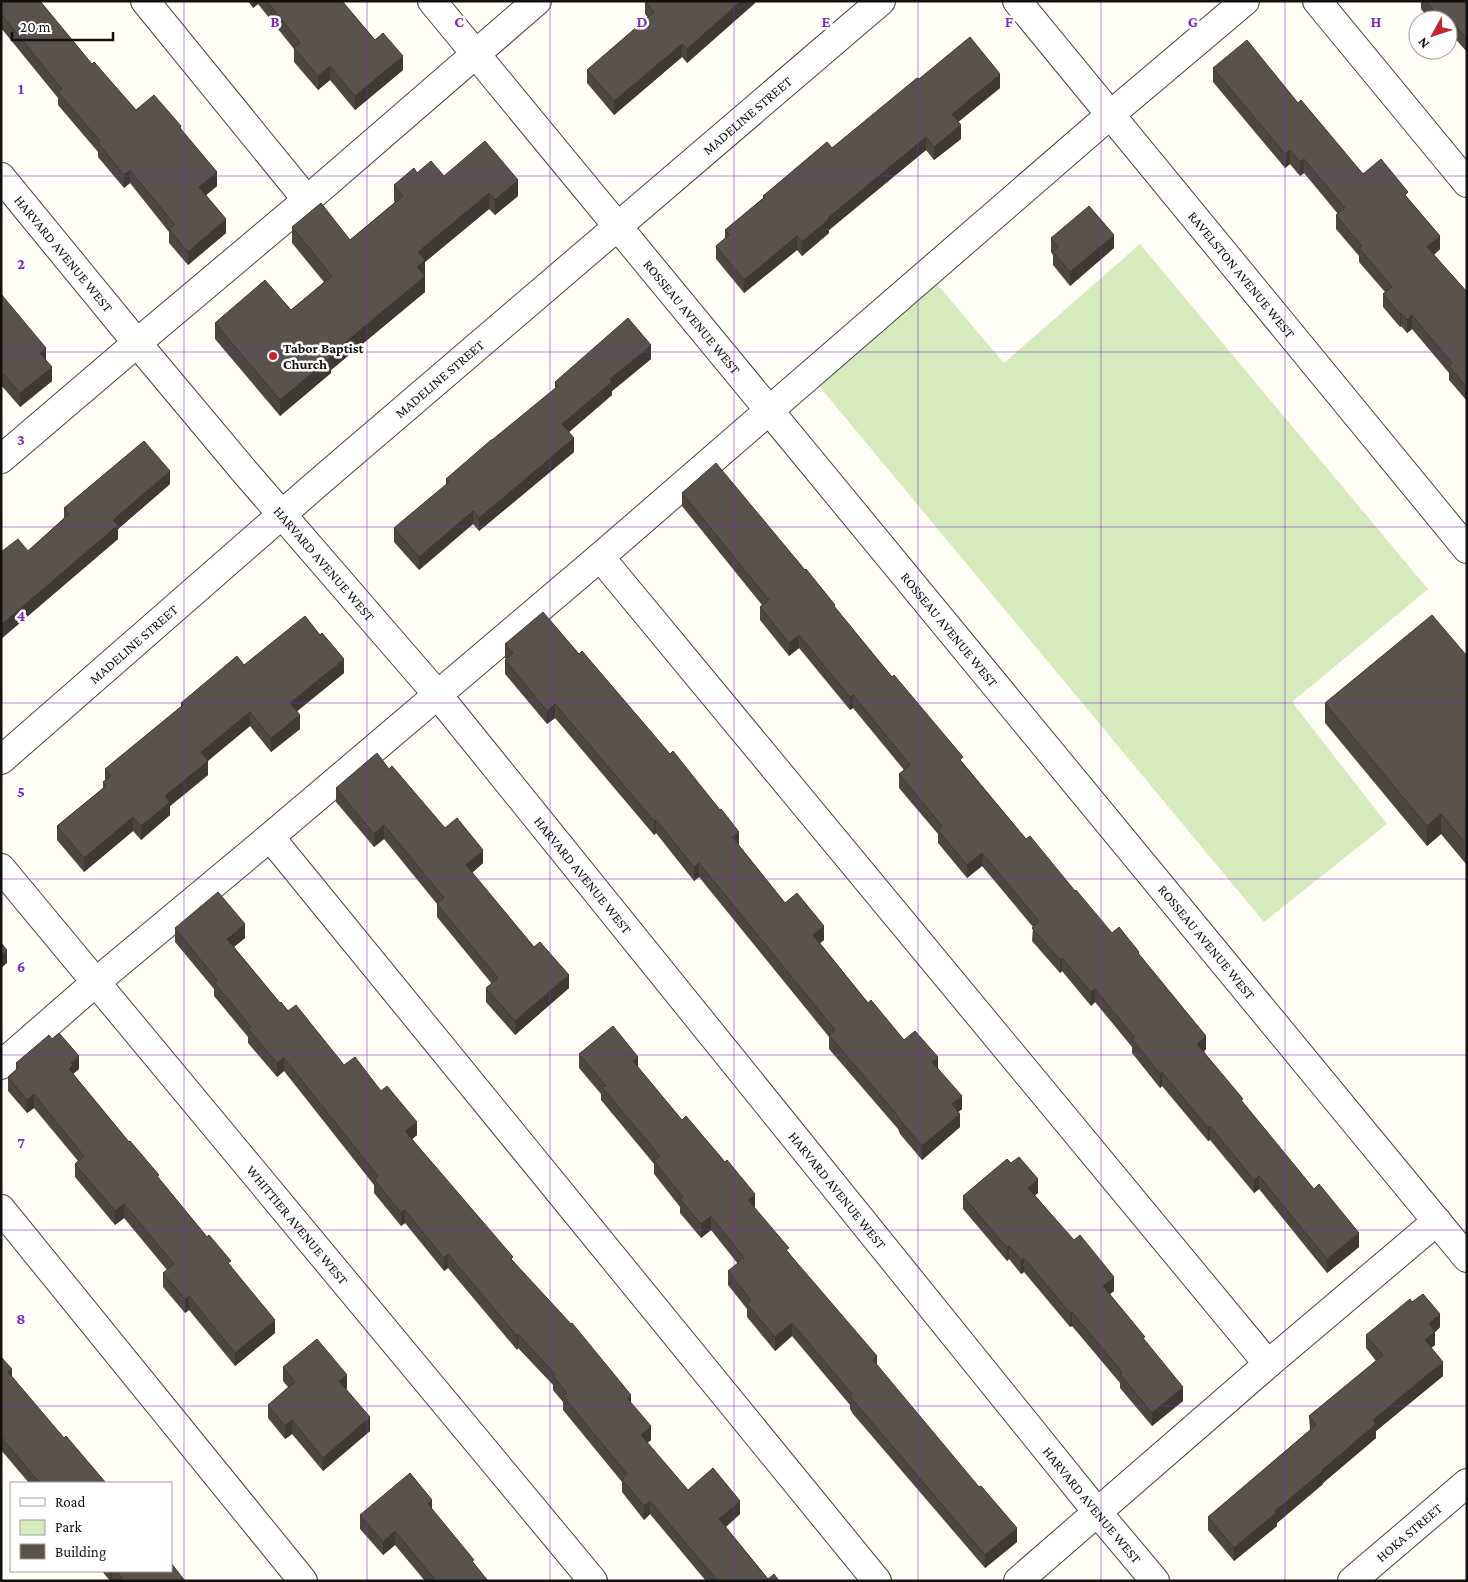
<svg xmlns="http://www.w3.org/2000/svg" width="1468" height="1582" font-family="'Crimson Pro',serif">
	<style>
		.park { fill: #d5ebbd }
		.lines { fill: none; stroke-linecap: round; stroke-linejoin: round }
		.minor-casing { stroke: #444; stroke-width: 30 }
		.minor { stroke: #fff; stroke-width: 28 }
		.wall { fill: #4d4742 }
		.shaded-wall { fill: #3f3936 }
		.building { fill: #5a524d; stroke: #3f3936 }
		.grid { fill: none; stroke: #7b2cbf; stroke-width: 1; stroke-opacity: 0.55 }
		.poi-dot { fill: #c4262e; stroke: #fff; stroke-width: 2 }
		.labels { text-anchor: middle; stroke-width: 5; stroke-linejoin: round; paint-order: stroke }
		.street-label { font-size: 14px; fill: #111; stroke: #fff }
		.poi-label { font-size: 14px; font-weight: bold; fill: #111; stroke: #fff; text-anchor: start }
		.grid-label { font-size: 16px; text-anchor: middle; font-weight: bold; fill: #7b2cbf; stroke: #fff; stroke-width: 5; stroke-linejoin: round; paint-order: stroke }
	</style>
	<rect width="100%" height="100%" fill="#fffdf5"/>
	<path class="park" d="M1140,244L1428,589L1292,702L1387,824L1264,922L819,386L936,283L1004,363Z"/>
	<g class="lines">
		<defs>
			<g id="minor">
				<path d="M145,1L307,200"/>
				<path id="s1" d="M432,1L1467,1258"/>
				<path id="s2" d="M1017,1L1467,549"/>
				<path d="M1317,1L1467,183"/>
				<path id="s3" d="M1,177L137,343L245,472L437,694L1098,1513L1155,1581"/>
				<path d="M1,459L137,343L307,200L537,1"/>
				<path d="M600,557L1268,1364"/>
				<path id="s4" d="M1,760L319,482L881,1"/>
				<path d="M270,837L877,1581"/>
				<path id="s5" d="M1,868L593,1581"/>
				<path d="M1,1065L96,982L270,837L600,557L1110,115L1245,1"/>
				<path d="M1,1209L303,1581"/>
				<path d="M1018,1581L1268,1364L1437,1221"/>
				<path id="s6" d="M1352,1581L1467,1483"/>
			</g>
		</defs>
		<use href="#minor" class="minor-casing"/>
		<use href="#minor" class="minor"/>
	</g>
	<g class="wall">
		<path d="M1,1L92,64L136,110L181,129L217,186L206,195L226,233L188,265L169,243V232L130,183L124,188L98,157V152L58,105V98L1,28Z"/>
		<path d="M248,1H342L375,40L403,70L355,110L330,80L318,90L294,62V49L258,4L253,8Z"/>
		<path d="M645,1H755V3L687,63L682,57L614,115L587,83V70L648,18L645,14Z"/>
		<path d="M1421,1H1467V52L1451,34L1448,20H1430L1421,9Z"/>
		<path d="M1213,68L1298,103L1363,174L1408,199L1440,249L1434,255L1467,292V401L1449,380V373L1412,329L1407,333L1401,326L1400,327L1383,307V294L1385,292L1359,262V256L1336,229V215L1338,214L1304,173L1300,176L1290,164L1285,168L1213,82Z"/>
		<path d="M919,79L1000,88L958,122L961,139L934,160L926,150L829,230V233L802,256L797,250L744,293L716,259V246L725,238V230L763,198V196L832,148Z"/>
		<path d="M417,173L444,176L518,196L495,215L489,209L425,262V292L331,370V373L280,416L215,339V323L291,310L324,282L292,243V227L350,240L395,202L394,201V185Z"/>
		<path d="M1051,238L1114,248L1070,286L1053,265V255L1051,252Z"/>
		<path d="M1,294L46,359L52,381L20,407L1,385Z"/>
		<path d="M651,359L612,391V395L569,432L574,452L479,531L473,524L419,570L394,542V528L446,485V479L555,389V382Z"/>
		<path d="M170,484L118,529V539L1,639V552L28,551L64,518V508Z"/>
		<path d="M682,493L835,608L1026,839L1112,933L1139,955L1206,1049L1204,1052L1243,1103L1359,1247L1327,1273L1259,1189L1254,1193L1210,1140L1208,1141L1162,1086L1160,1088L1132,1053V1047L1095,1002L1091,1006L1062,971L1060,973L1032,941L1033,927L982,866L967,878L938,843V834L899,788V774L904,770L853,708L850,710L799,648L789,656L760,620V607L762,605L682,506Z"/>
		<path d="M505,644L739,845L785,903L824,940L820,943L868,1003L904,1040L938,1068L962,1109L958,1112L960,1127L922,1160L900,1134L898,1129L829,1049V1037L699,877L694,881L656,833L654,835L555,718L547,724L505,674V660L506,659L505,658Z"/>
		<path d="M1467,656V863L1466,864L1441,834L1427,846L1325,723V703Z"/>
		<path d="M244,665L344,673L297,711L300,729L271,752L250,726L208,761V775L170,806V815L141,840L133,831L84,872L57,840V826L103,788V782L105,781V769L181,707V703Z"/>
		<path d="M389,769L445,828L483,863L472,873L534,947L569,988L515,1035L486,1002V988L492,984L437,917V904L384,839L374,847L336,802V788Z"/>
		<path d="M175,928L245,938L234,947L280,1003L417,1135L412,1139L631,1403L651,1440L647,1443L688,1490L740,1514L726,1527L768,1579L779,1581H706L650,1514L644,1520L622,1492V1482L563,1410V1402L553,1390V1385L518,1348L517,1350L448,1268L444,1271L405,1223L401,1226L374,1193V1185L284,1071L277,1077L248,1043V1037L214,996V989L175,942Z"/>
		<path d="M52,1039L79,1069L73,1074L231,1266L275,1333L235,1366L189,1310L185,1313L163,1287V1273L167,1270L124,1218L115,1225L75,1177V1164L78,1161L34,1108L27,1113L8,1091V1077L16,1070V1063Z"/>
		<path d="M579,1054L638,1068L755,1208L789,1253L1017,1542L985,1568L853,1414L850,1409V1405L792,1336L775,1351L747,1317V1309L728,1285V1271L738,1264L711,1230L701,1238L680,1213V1207L654,1174V1164L601,1100V1094L579,1068Z"/>
		<path d="M1038,1193L1035,1195L1114,1291L1109,1294L1145,1341L1183,1401L1152,1426L1120,1388V1383L1072,1326L1070,1327L1024,1272L1021,1274L1009,1259L1007,1261L963,1209V1196Z"/>
		<path d="M1412,1302L1440,1327L1435,1332V1345L1431,1348L1443,1376L1376,1431V1438L1323,1483V1484L1277,1523V1526L1234,1561L1208,1530V1517L1310,1430L1309,1416L1376,1361L1366,1348V1335Z"/>
		<path d="M1,1357L12,1377L64,1438L106,1483H29L1,1450Z"/>
		<path d="M283,1367L347,1388L346,1389L370,1431L323,1471L292,1434L285,1439L268,1418V1405L288,1387L283,1381Z"/>
		<path d="M432,1509L474,1564L488,1581H425L395,1545L383,1555L360,1529V1515Z"/>
		<path d="M102,1571H171L185,1581H113L112,1580L110,1581Z"/>
	</g>
	<g class="shaded-wall">
		<path d="M253,1H258V4L253,8Z"/>
		<path d="M741,1H755V3L687,63V49Z"/>
		<path d="M1451,20V34L1448,36V23Z"/>
		<path d="M682,44V57L614,115V101Z"/>
		<path d="M403,56V70L355,110V96Z"/>
		<path d="M330,66V80L318,90V76Z"/>
		<path d="M1000,74V88L952,127V114Z"/>
		<path d="M961,125V139L934,160V147Z"/>
		<path d="M926,137V150L829,230V233L802,256V242L828,218Z"/>
		<path d="M1290,150V164L1285,168V154Z"/>
		<path d="M1304,159V173L1300,176V162Z"/>
		<path d="M130,170V183L124,188V175Z"/>
		<path d="M217,172V186L199,201V187Z"/>
		<path d="M518,180V196L495,215V200Z"/>
		<path d="M489,193V209L425,262V292L331,370V373L280,416V400L329,356L418,252Z"/>
		<path d="M226,219V233L188,265V252Z"/>
		<path d="M1114,235V248L1070,286V272Z"/>
		<path d="M797,236V250L744,293V280Z"/>
		<path d="M1440,236V249L1427,260V247Z"/>
		<path d="M1401,313V326L1400,327V314Z"/>
		<path d="M1412,315V329L1407,333V320Z"/>
		<path d="M651,345V359L612,391V395L562,438V424L610,379Z"/>
		<path d="M46,348V362L40,353Z"/>
		<path d="M52,367V381L20,407V393Z"/>
		<path d="M574,438V452L479,531V518Z"/>
		<path d="M170,471V484L118,529V539L1,639V625L113,520Z"/>
		<path d="M473,511V524L419,570V557Z"/>
		<path d="M799,635V648L789,656V643Z"/>
		<path d="M344,659V673L290,717V703Z"/>
		<path d="M853,695V708L850,710V697Z"/>
		<path d="M555,704V718L547,724V711Z"/>
		<path d="M250,712V726L201,766V752Z"/>
		<path d="M300,715V729L271,752V738Z"/>
		<path d="M208,761V775L170,806V815L141,840V826L165,796Z"/>
		<path d="M1441,814V834L1427,846V826Z"/>
		<path d="M133,817V831L84,872V858Z"/>
		<path d="M656,820V833L654,835V821Z"/>
		<path d="M384,825V839L374,847V834Z"/>
		<path d="M739,832V845L732,837Z"/>
		<path d="M483,850V863L466,878V865Z"/>
		<path d="M982,853V866L967,878V865Z"/>
		<path d="M699,863V877L694,881V867Z"/>
		<path d="M245,924V938L227,952V939Z"/>
		<path d="M824,926V940L813,949V935Z"/>
		<path d="M7,950V963L1,968V955Z"/>
		<path d="M1062,958V971L1060,973V960Z"/>
		<path d="M569,975V988L515,1035V1021Z"/>
		<path d="M1095,989V1002L1091,1006V992Z"/>
		<path d="M1206,1036V1049L1197,1057V1044Z"/>
		<path d="M79,1056V1069L73,1074L69,1069L71,1063Z"/>
		<path d="M638,1057V1070L633,1061Z"/>
		<path d="M938,1057V1071L932,1062Z"/>
		<path d="M284,1058V1071L277,1077V1063Z"/>
		<path d="M1162,1072V1086L1160,1088V1074Z"/>
		<path d="M34,1094V1108L27,1113V1100Z"/>
		<path d="M962,1096V1109L952,1117V1104Z"/>
		<path d="M960,1114V1127L922,1160V1146Z"/>
		<path d="M417,1122V1135L405,1145V1131Z"/>
		<path d="M1210,1126V1140L1208,1141V1128Z"/>
		<path d="M1259,1176V1189L1254,1193V1180Z"/>
		<path d="M1038,1179V1193L1028,1201V1188Z"/>
		<path d="M755,1194V1208L748,1200Z"/>
		<path d="M124,1204V1218L115,1225V1211Z"/>
		<path d="M405,1210V1223L401,1226V1213Z"/>
		<path d="M711,1216V1230L701,1238V1224Z"/>
		<path d="M1359,1233V1247L1327,1273V1259Z"/>
		<path d="M1009,1246V1259L1007,1261V1248Z"/>
		<path d="M448,1254V1268L444,1271V1258Z"/>
		<path d="M1024,1258V1272L1021,1274V1260Z"/>
		<path d="M1114,1277V1291L1103,1300V1286Z"/>
		<path d="M189,1296V1310L185,1313V1299Z"/>
		<path d="M1072,1312V1326L1070,1327V1313Z"/>
		<path d="M1440,1314V1327L1435,1332V1345L1425,1353V1340L1429,1323Z"/>
		<path d="M275,1320V1333L235,1366V1353Z"/>
		<path d="M792,1323V1336L775,1351V1337Z"/>
		<path d="M518,1334V1348L517,1350V1336Z"/>
		<path d="M877,1356V1370L873,1360Z"/>
		<path d="M1443,1362V1376L1376,1431V1438L1323,1483V1484L1277,1523V1526L1234,1561V1548L1322,1470L1373,1420Z"/>
		<path d="M12,1369V1382L8,1372Z"/>
		<path d="M347,1375V1388L339,1395V1381Z"/>
		<path d="M1183,1387V1401L1152,1426V1413Z"/>
		<path d="M631,1395V1408L627,1398Z"/>
		<path d="M370,1417V1431L323,1471V1458Z"/>
		<path d="M292,1420V1434L285,1439V1426Z"/>
		<path d="M651,1426V1440L641,1448V1435Z"/>
		<path d="M432,1500V1514L428,1504Z"/>
		<path d="M650,1501V1514L644,1520V1506Z"/>
		<path d="M740,1501V1514L719,1532V1519Z"/>
		<path d="M1017,1528V1542L985,1568V1555Z"/>
		<path d="M395,1531V1545L383,1555V1542Z"/>
		<path d="M110,1571H112V1580L110,1581Z"/>
	</g>
	<g class="building">
		<path d="M1,1H40L92,64L94,62L136,110L154,95L181,126L180,128L217,172L199,187L226,219L188,252L169,229L175,225L130,170L124,175L98,143L100,141L58,92L62,89L1,14Z"/>
		<path d="M267,1H342L375,40L383,33L403,56L355,96L330,66L318,76L294,48L300,43Z"/>
		<path d="M645,1H741L687,49L682,44L614,101L587,70L654,12Z"/>
		<path d="M1426,1H1467V39L1451,20L1448,23V20H1441Z"/>
		<path d="M970,37L1000,74L952,114L961,125L934,147L926,137L828,218L829,219L802,242L797,236L744,280L716,246L729,235L725,230L765,197L763,196L827,142L832,148L917,78L919,79Z"/>
		<path d="M1247,40L1298,103L1301,100L1363,174L1381,159L1408,192L1405,195L1440,236L1427,247L1467,292V388L1449,366L1452,363L1412,315L1407,320L1401,313L1400,314L1383,294L1392,287L1359,248L1362,246L1336,215L1345,208L1304,159L1300,162L1290,150L1285,154L1213,68Z"/>
		<path d="M485,141L518,180L495,200L489,193L418,252L425,260L417,267L425,276L329,356L331,357L280,400L215,323L265,280L291,310L332,276L292,227L321,203L350,240L403,196L394,185L414,168L417,173L431,161L444,176Z"/>
		<path d="M1089,206L1114,235L1070,272L1053,252L1058,247L1051,238Z"/>
		<path d="M1,294L46,348L40,353L52,367L20,393L1,371Z"/>
		<path d="M628,318L651,345L610,379L612,382L562,424L574,438L479,518L473,511L419,557L394,528L449,482L446,479L491,440H492L558,386L555,382Z"/>
		<path d="M144,441L170,471L113,520L118,525L1,625V552L18,539L28,551L69,514L64,508Z"/>
		<path d="M716,463L805,570L806,569L835,605L834,606L892,677L894,675L963,757L960,760L1026,839L1030,836L1075,891L1076,890L1112,933L1119,927L1139,952L1138,953L1206,1036L1197,1044L1243,1099L1241,1100L1314,1189L1319,1184L1359,1233L1327,1259L1259,1176L1254,1180L1210,1126L1208,1128L1162,1072L1160,1074L1132,1039L1134,1037L1095,989L1091,992L1062,958L1060,960L1032,928L1039,921L982,853L967,865L938,830L942,826L899,774L910,765L853,695L850,697L799,635L789,643L760,607L769,600L682,493Z"/>
		<path d="M543,612L579,654L582,651L670,754L673,751L720,810L721,809L739,832L732,837L785,903L797,893L824,926L813,935L868,1003L871,1000L904,1040L915,1031L938,1057L932,1062L962,1096L952,1104L960,1114L922,1146L900,1120L898,1116L829,1035L835,1030L699,863L694,867L656,820L654,821L555,704L547,711L505,660L513,653L505,644Z"/>
		<path d="M1432,615L1467,656L1466,844L1441,814L1427,826L1325,703Z"/>
		<path d="M305,616L320,635L322,633L344,659L290,703L300,715L271,738L250,712L201,752L208,761L165,796L170,802L141,826L133,817L84,858L57,826L106,786L103,782L111,776L105,769L183,705L181,703L237,656L244,665Z"/>
		<path d="M377,753L389,769L392,766L445,828L457,818L483,850L466,865L534,947L540,942L569,975L515,1021L486,988L498,978L437,904L444,898L384,825L374,834L336,788Z"/>
		<path d="M218,892L245,924L227,939L280,1003L281,1002L288,1011L296,1005L344,1065L355,1057L381,1091L387,1086L417,1122L405,1131L513,1257L511,1259L571,1324L572,1323L631,1395L627,1398L651,1426L641,1435L688,1490L713,1468L740,1501L719,1519L768,1579L774,1574L779,1581H718L650,1501L644,1506L622,1479L627,1474L563,1396L567,1393L553,1376L555,1374L518,1334L517,1336L448,1254L444,1258L405,1210L401,1213L374,1179L378,1176L284,1058L277,1063L248,1029L251,1027L214,982L217,980L175,928Z"/>
		<path d="M1,943L7,950L1,955Z"/>
		<path d="M613,1026L638,1057L633,1061L682,1120L686,1116L725,1162L727,1160L755,1194L748,1200L789,1248L786,1250L877,1356L873,1360L979,1487L981,1486L1017,1528L985,1555L853,1400L850,1396L852,1394L792,1323L775,1337L747,1304L751,1300L728,1271L744,1258L711,1216L701,1224L680,1199L683,1197L654,1161L660,1156L601,1086H606L579,1054Z"/>
		<path d="M59,1033L79,1056L71,1063L73,1065L69,1069L129,1142L130,1141L159,1175L157,1176L207,1237L209,1235L231,1261L228,1263L275,1320L235,1353L189,1296L185,1299L163,1273L174,1264L124,1204L115,1211L75,1164L84,1156L34,1094L27,1100L8,1077L19,1067L16,1063L49,1035L52,1039Z"/>
		<path d="M1019,1157L1038,1179L1028,1188L1074,1240L1080,1235L1114,1277L1103,1286L1145,1337L1143,1338L1183,1387L1152,1413L1120,1374L1122,1372L1072,1312L1070,1313L1024,1258L1021,1260L1009,1246L1007,1248L963,1196L1007,1159L1011,1163Z"/>
		<path d="M1423,1294L1440,1314L1429,1323L1435,1332L1425,1340L1443,1362L1373,1420L1376,1424L1322,1470L1323,1471L1275,1511L1277,1512L1234,1548L1208,1517L1316,1425L1309,1416L1383,1355L1366,1335L1410,1299L1412,1302Z"/>
		<path d="M317,1339L347,1375L339,1381L370,1417L323,1458L292,1420L285,1426L268,1405L295,1382L283,1367Z"/>
		<path d="M1,1357L12,1369L8,1372L64,1438L66,1436L106,1483H40L1,1437Z"/>
		<path d="M410,1473L432,1500L428,1504L474,1560L472,1561L488,1581H436L395,1531L383,1542L360,1515Z"/>
		<path d="M171,1563L185,1581H124L116,1571H171Z"/>
	</g>
	<path class="grid" d="M184,1V1581M367,1V1581M550,1V1581M734,1V1581M918,1V1581M1101,1V1581M1285,1V1581M1,176H1467M1,352H1467M1,527H1467M1,703H1467M1,879H1467M1,1055H1467M1,1230H1467M1,1406H1467"/>
	<circle class="poi-dot" cx="273" cy="356" r="5"/>
	<g class="labels">
		<g class="street-label">
			<text dy="5" stroke="none"><textPath href="#s4" startOffset="986">MADELINE STREET</textPath></text>
			<text dy="5" stroke="none"><textPath href="#s3" startOffset="99">HARVARD AVENUE WEST</textPath></text>
			<text dy="5" stroke="none"><textPath href="#s2" startOffset="354">RAVELSTON AVENUE WEST</textPath></text>
			<text dy="5" stroke="none"><textPath href="#s1" startOffset="409">ROSSEAU AVENUE WEST</textPath></text>
			<text dy="5" stroke="none"><textPath href="#s4" startOffset="581">MADELINE STREET</textPath></text>
			<text dy="5" stroke="none"><textPath href="#s3" startOffset="504">HARVARD AVENUE WEST</textPath></text>
			<text dy="5" stroke="none"><textPath href="#s1" startOffset="814">ROSSEAU AVENUE WEST</textPath></text>
			<text dy="5" stroke="none"><textPath href="#s4" startOffset="176">MADELINE STREET</textPath></text>
			<text dy="5" stroke="none"><textPath href="#s3" startOffset="909">HARVARD AVENUE WEST</textPath></text>
			<text dy="5" stroke="none"><textPath href="#s1" startOffset="1219">ROSSEAU AVENUE WEST</textPath></text>
			<text dy="5" stroke="none"><textPath href="#s3" startOffset="1314">HARVARD AVENUE WEST</textPath></text>
			<text dy="5" stroke="none"><textPath href="#s5" startOffset="464">WHITTIER AVENUE WEST</textPath></text>
			<text dy="5" stroke="none"><textPath href="#s3" startOffset="1719">HARVARD AVENUE WEST</textPath></text>
			<text dy="5" stroke="none"><textPath href="#s6" startOffset="75">HOKA STREET</textPath></text>
		</g>
		<g class="poi-label">
			<text x="283" y="353">Tabor Baptist<tspan x="283" dy="16">Church</tspan></text>
		</g>
	</g>
	<g class="grid-label">
		<text x="275" y="27">B</text>
		<text x="459" y="27">C</text>
		<text x="642" y="27">D</text>
		<text x="826" y="27">E</text>
		<text x="1009" y="27">F</text>
		<text x="1193" y="27">G</text>
		<text x="1376" y="27">H</text>
		<text x="21" y="94">1</text>
		<text x="21" y="269">2</text>
		<text x="21" y="445">3</text>
		<text x="21" y="621">4</text>
		<text x="21" y="797">5</text>
		<text x="21" y="972">6</text>
		<text x="21" y="1148">7</text>
		<text x="21" y="1324">8</text>
	</g>
	<rect width="1468" height="1582" fill="none" stroke="#111111" stroke-width="5"/>
	<rect x="10" y="1482" width="162" height="90" fill="#ffffff" stroke="#a0a0a0"/>
	<rect x="20" y="1498" width="25" height="8" fill="#ffffff" stroke="#a0a0a0"/>
	<text x="55" y="1507" font-size="15" fill="#111111">Road</text>
	<rect x="20" y="1520" width="25" height="15" fill="#d5ebbd" stroke="#a0a0a0"/>
	<text x="55" y="1532" font-size="15" fill="#111111">Park</text>
	<rect x="20" y="1544" width="25" height="15" fill="#5a524d" stroke="#a0a0a0"/>
	<text x="55" y="1557" font-size="15" fill="#111111">Building</text>
	<g transform="translate(1433 35) rotate(230)"><circle r="24" fill="#ffffff" stroke="#a0a0a0"/>
	<path d="M0-4L9 19L0 12L-9 19Z" fill="#c4262e"/>
	<text y="-8" font-size="14" font-weight="bold" text-anchor="middle" fill="#111111">N</text>
	</g>
	<path d="M12 32v8h101v-8" fill="none" stroke="#111111" stroke-width="2.5"/>
	<text x="20" y="32" font-size="15" fill="#111111" stroke="#ffffff" stroke-width="4" paint-order="stroke">20 m</text>
</svg>
